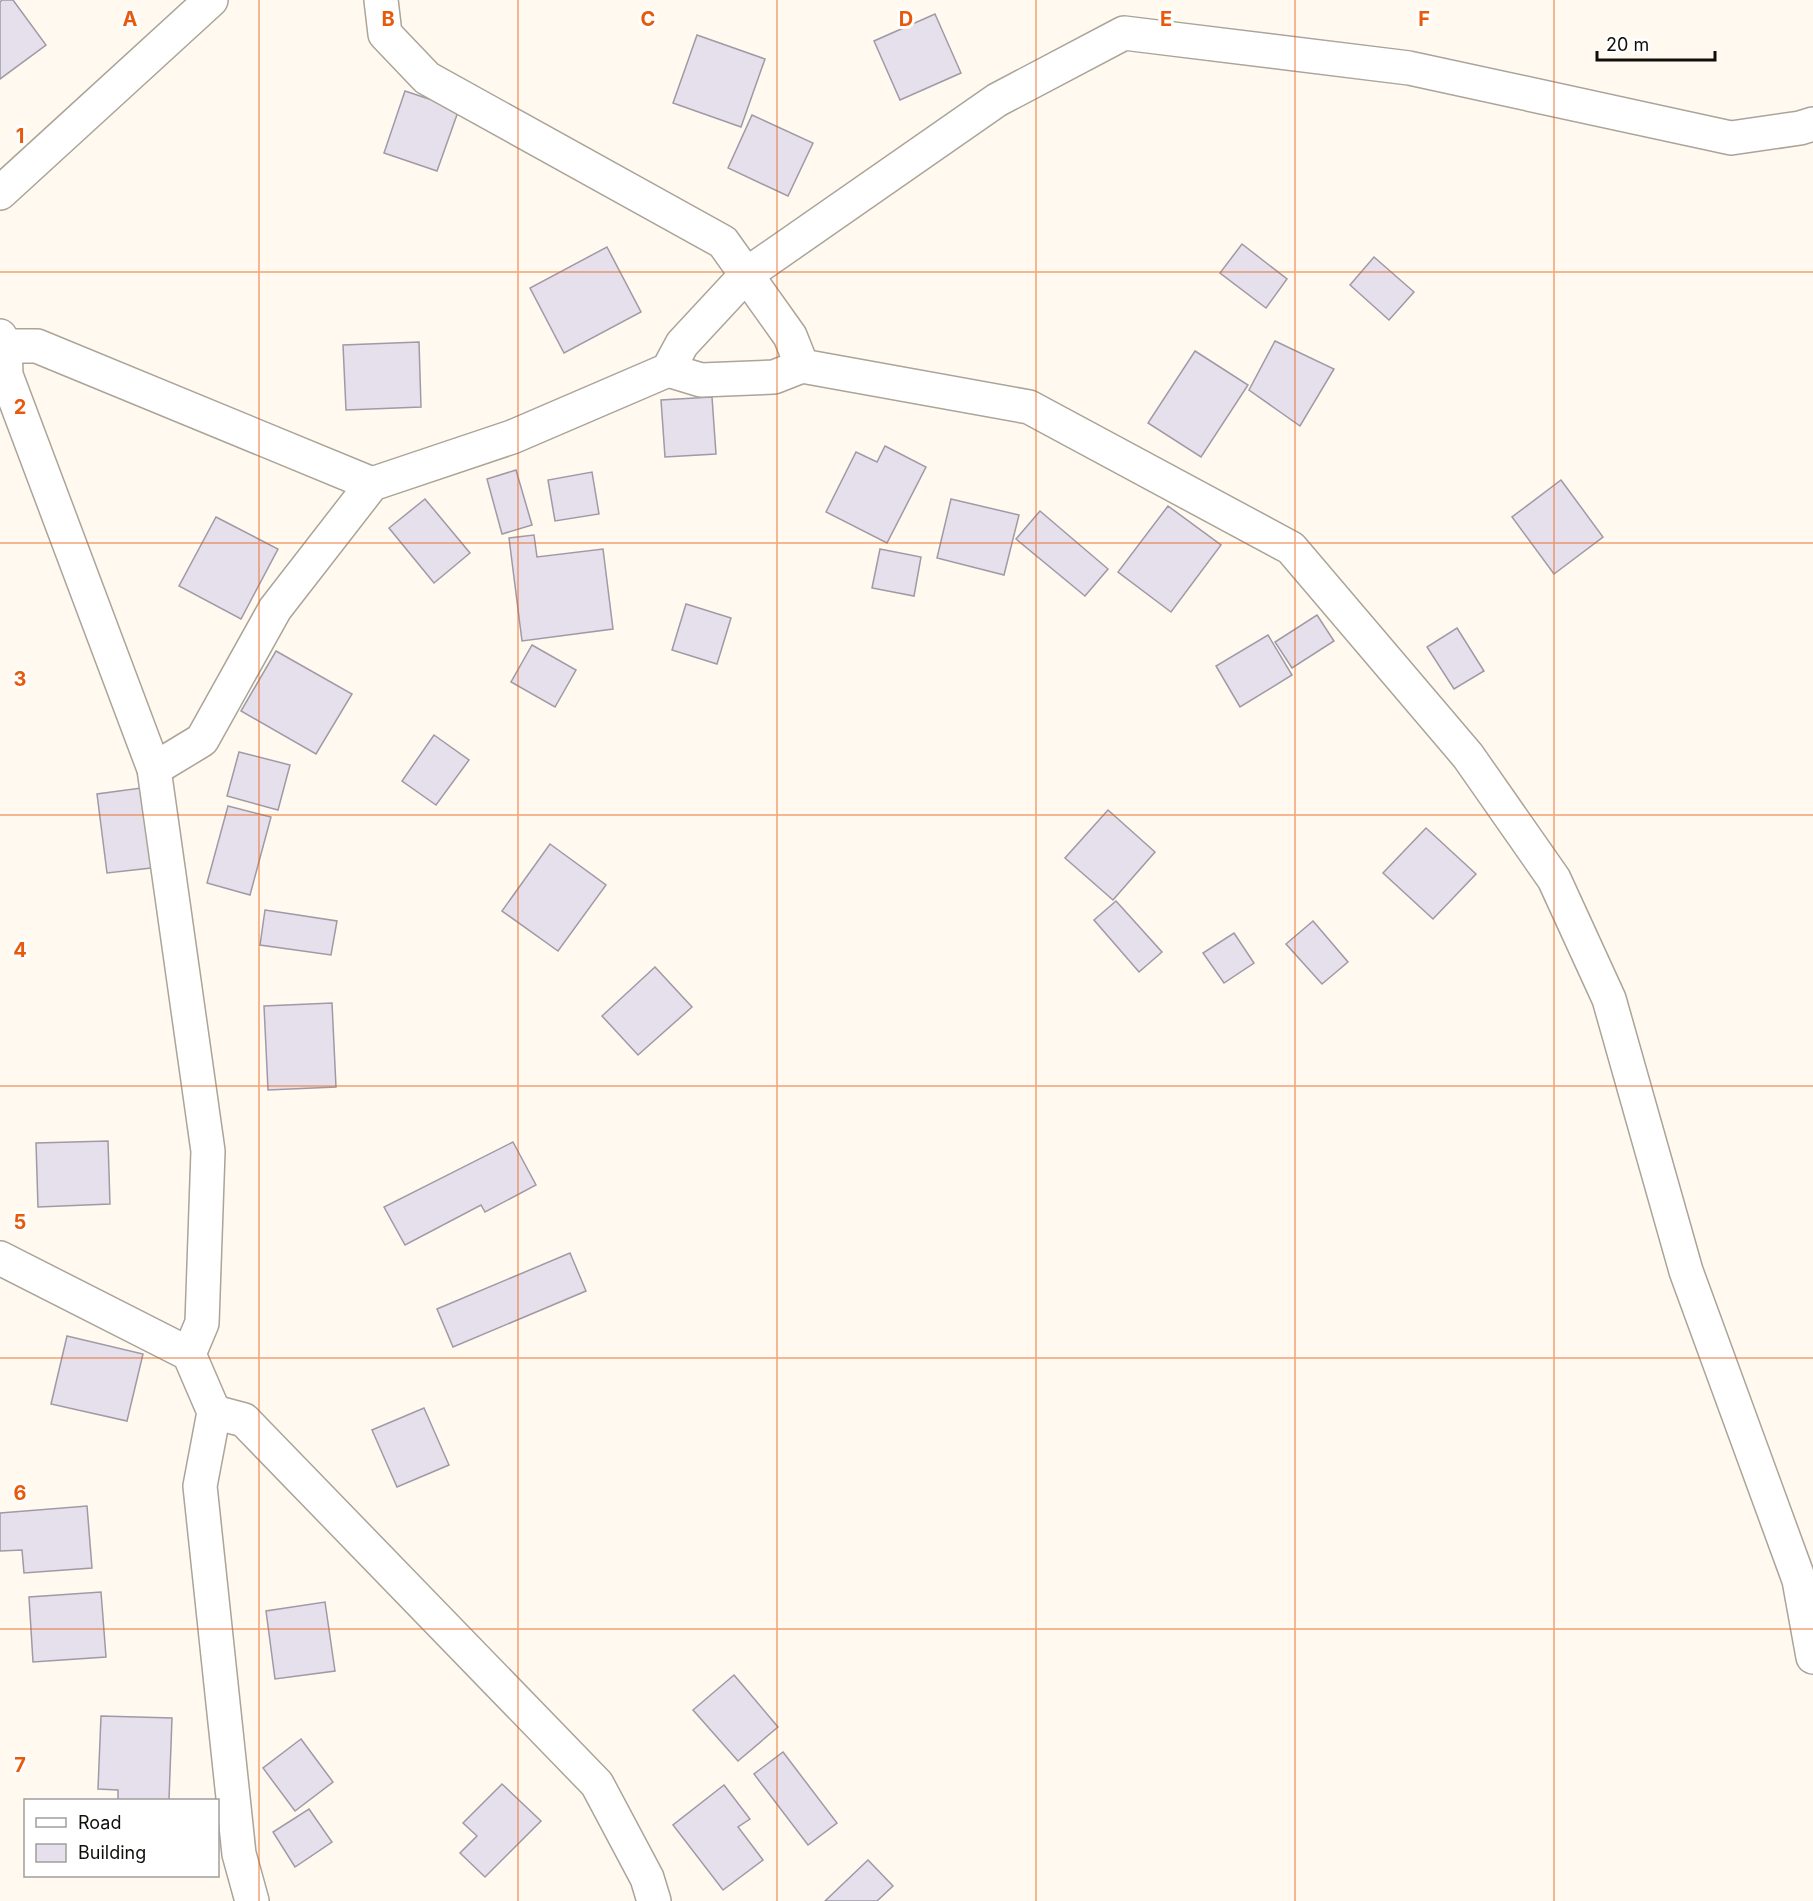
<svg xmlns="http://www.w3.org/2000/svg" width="1813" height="1901" font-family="Inter,sans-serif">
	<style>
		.building { fill: #e6e0ec; stroke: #9f9aa5; stroke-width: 1.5 }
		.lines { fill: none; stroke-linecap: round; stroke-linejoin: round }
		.minor-casing { stroke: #aaa499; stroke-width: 36 }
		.minor { stroke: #fff; stroke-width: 33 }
		.grid { fill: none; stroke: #e8590c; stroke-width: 1.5; stroke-opacity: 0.55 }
		.grid-label { font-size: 20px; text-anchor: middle; font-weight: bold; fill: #e8590c; stroke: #fff; stroke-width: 6; stroke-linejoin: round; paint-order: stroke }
	</style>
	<rect width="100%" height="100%" fill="#fff9f0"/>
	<g class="building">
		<path d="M2,0H13L46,45L0,79V2Z"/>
		<path d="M935,14L961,73L900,100L874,41Z"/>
		<path d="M697,35L765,59L741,127L673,103Z"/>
		<path d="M405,91L459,109L437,171L384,153Z"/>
		<path d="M752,115L813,143L788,196L728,168Z"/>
		<path d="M1242,244L1287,279L1266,308L1220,273Z"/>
		<path d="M607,247L641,312L564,353L530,288Z"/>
		<path d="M1374,257L1414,292L1389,320L1350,285Z"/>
		<path d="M1275,341L1334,369L1300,426L1249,390Z"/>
		<path d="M419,342L421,407L346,410L343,345Z"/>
		<path d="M1195,351L1248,385L1201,457L1148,423Z"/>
		<path d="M712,397L716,454L665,457L661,400Z"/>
		<path d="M885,446L926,467L887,543L826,512L856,452L877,462Z"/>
		<path d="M516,470L532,525L502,534L487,479Z"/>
		<path d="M592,472L599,514L555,521L548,480Z"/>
		<path d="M1561,480L1603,537L1554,574L1512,517Z"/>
		<path d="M425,499L470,553L434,583L389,528Z"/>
		<path d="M951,499L1019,515L1004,575L937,558Z"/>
		<path d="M1168,506L1221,545L1171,612L1118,572Z"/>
		<path d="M1040,511L1108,569L1085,596L1016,539Z"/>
		<path d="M216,517L278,549L241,619L179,586Z"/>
		<path d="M534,535L537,557L603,549L613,629L522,641L509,538Z"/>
		<path d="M880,549L921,557L914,596L872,588Z"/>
		<path d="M686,604L731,618L717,664L672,650Z"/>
		<path d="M1317,615L1334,641L1292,668L1275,642Z"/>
		<path d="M1457,628L1484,671L1454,689L1427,647Z"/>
		<path d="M1268,635L1292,675L1240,707L1216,666Z"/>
		<path d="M532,645L576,670L555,707L511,682Z"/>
		<path d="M276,651L352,694L316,754L241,711Z"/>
		<path d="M434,735L469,760L436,805L402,781Z"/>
		<path d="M239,752L290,765L278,810L227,796Z"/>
		<path d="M141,788L151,868L107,873L97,794Z"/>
		<path d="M228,806L271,817L250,895L207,883Z"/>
		<path d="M1108,810L1155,852L1113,900L1065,858Z"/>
		<path d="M1426,828L1476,874L1433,919L1383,873Z"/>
		<path d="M550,844L606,885L558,951L502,911Z"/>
		<path d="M1116,901L1162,952L1139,972L1094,920Z"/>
		<path d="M265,910L337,921L331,955L260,945Z"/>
		<path d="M1313,921L1348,962L1322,984L1286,944Z"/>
		<path d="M1234,933L1254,963L1224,983L1203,953Z"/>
		<path d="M655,967L692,1007L638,1055L602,1016Z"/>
		<path d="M332,1003L336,1087L268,1090L264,1006Z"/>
		<path d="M108,1141L110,1204L38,1207L36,1143Z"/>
		<path d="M513,1142L536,1185L485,1212L481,1205L405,1245L384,1207Z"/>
		<path d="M570,1253L586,1291L453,1347L437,1309Z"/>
		<path d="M67,1336L143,1354L127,1421L51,1404Z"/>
		<path d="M424,1408L449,1465L397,1487L372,1430Z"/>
		<path d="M87,1506L92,1568L24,1573L22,1550L0,1551V1513Z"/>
		<path d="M101,1592L106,1657L33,1662L29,1597Z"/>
		<path d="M325,1602L335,1671L275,1679L266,1611Z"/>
		<path d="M734,1675L778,1727L738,1761L693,1710Z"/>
		<path d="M101,1716L172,1718L169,1800H118V1790L98,1789Z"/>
		<path d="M301,1739L333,1782L295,1811L263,1768Z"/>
		<path d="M783,1752L837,1823L808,1845L754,1774Z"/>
		<path d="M502,1784L541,1821L485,1877L460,1853L477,1836L463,1823Z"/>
		<path d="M724,1785L750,1819L738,1827L763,1860L723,1890L673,1825Z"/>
		<path d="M309,1809L332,1842L295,1867L273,1832Z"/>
		<path d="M868,1860L893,1886L877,1901H825Z"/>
	</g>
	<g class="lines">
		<defs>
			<g id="minor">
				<path d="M381,0L385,34L427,78L723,242L790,336L802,366"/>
				<path d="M0,193L211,0"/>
				<path d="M0,336L5,346L6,375L154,769L208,1151L202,1323L189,1354"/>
				<path d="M5,346H37L372,484"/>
				<path d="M668,370L701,380L774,377L802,366L1029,407L1291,548L1468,756L1554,879L1609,999L1686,1271L1799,1580L1813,1657"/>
				<path d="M154,769L202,740L275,609L372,484L512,437L668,370L682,344L747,274L997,100L1124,33L1409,68L1731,138L1800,128L1813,124"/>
				<path d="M0,1258L189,1354L214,1412L200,1486L239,1854L252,1901"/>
				<path d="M214,1412L244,1420L597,1784L647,1878L654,1901"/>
			</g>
		</defs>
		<use href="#minor" class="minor-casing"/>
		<use href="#minor" class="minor"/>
	</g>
	<path class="grid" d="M259,0V1901M518,0V1901M777,0V1901M1036,0V1901M1295,0V1901M1554,0V1901M0,272H1813M0,543H1813M0,815H1813M0,1086H1813M0,1358H1813M0,1629H1813"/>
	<g class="grid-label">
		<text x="130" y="26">A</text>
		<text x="388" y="26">B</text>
		<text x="648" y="26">C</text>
		<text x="906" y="26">D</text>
		<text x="1166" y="26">E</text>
		<text x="1424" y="26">F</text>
		<text x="20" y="143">1</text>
		<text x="20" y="414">2</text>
		<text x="20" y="686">3</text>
		<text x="20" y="957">4</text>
		<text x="20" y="1229">5</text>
		<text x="20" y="1500">6</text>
		<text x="20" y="1772">7</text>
	</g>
	<rect x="24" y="1799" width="195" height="78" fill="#ffffff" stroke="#a09f9d" stroke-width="1.5"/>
	<rect x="36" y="1818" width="30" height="9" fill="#ffffff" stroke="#a09f9d" stroke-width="1.5"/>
	<text x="78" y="1829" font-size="18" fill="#110f0b">Road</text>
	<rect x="36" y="1844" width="30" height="18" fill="#e6e0ec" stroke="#a09f9d" stroke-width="1.5"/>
	<text x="78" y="1859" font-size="18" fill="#110f0b">Building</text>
	<path d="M1597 51v9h118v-9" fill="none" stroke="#110f0b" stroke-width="3"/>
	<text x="1606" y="51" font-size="18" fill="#110f0b" stroke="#ffffff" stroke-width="4.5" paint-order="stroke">20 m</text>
</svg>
